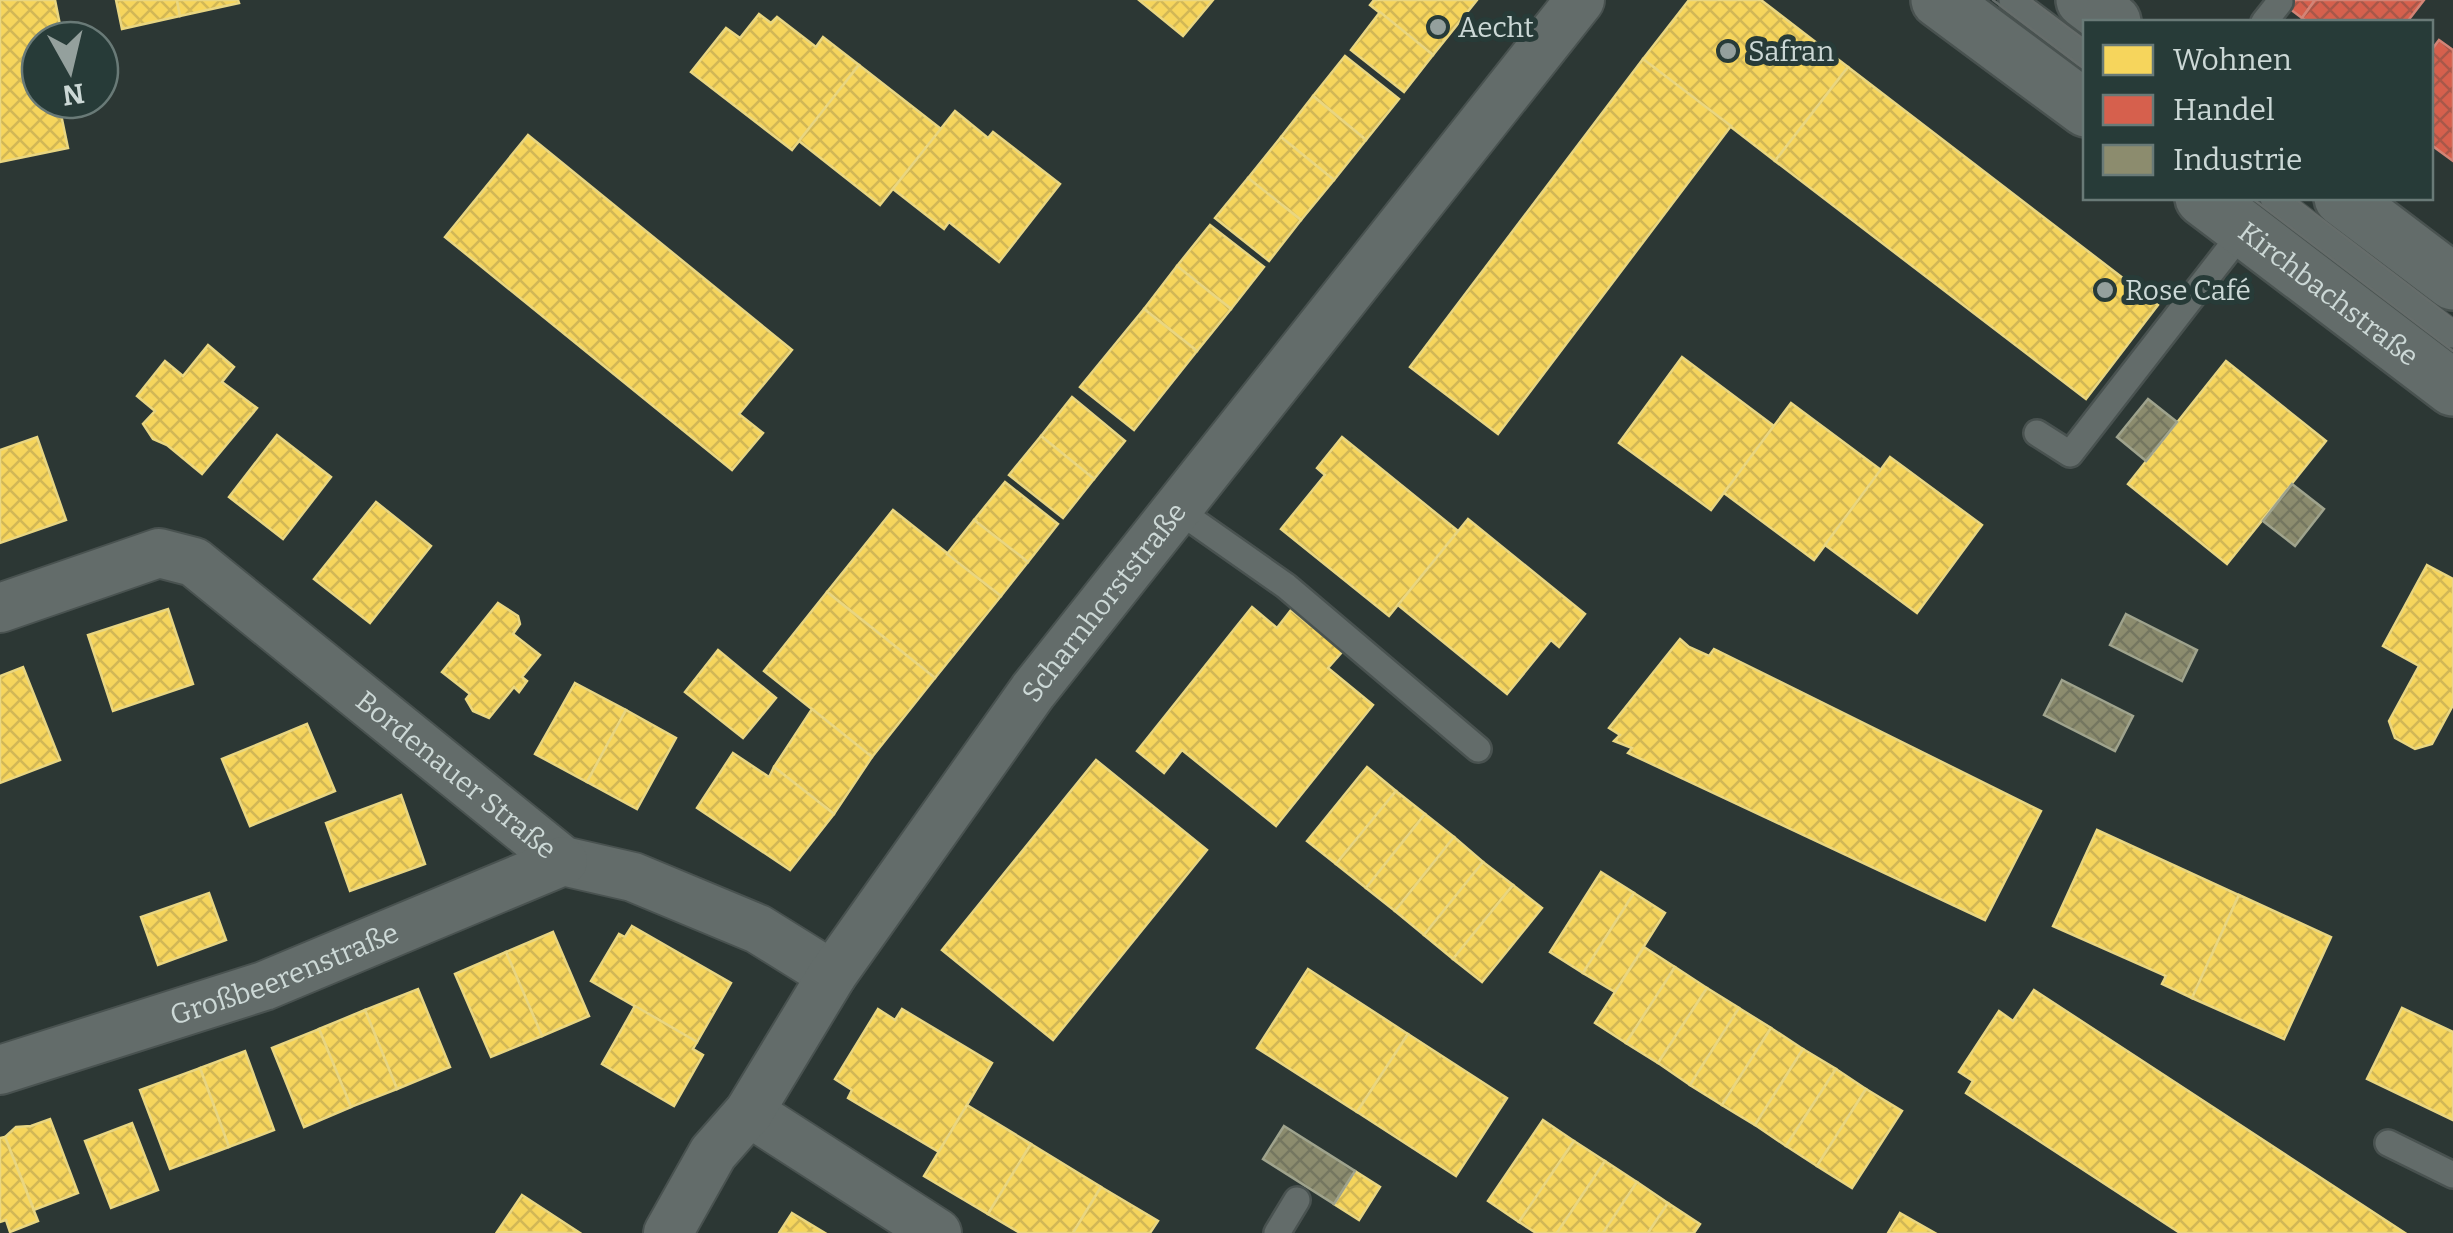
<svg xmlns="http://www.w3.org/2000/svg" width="2453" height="1233" font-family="Bitter,serif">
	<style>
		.homes { fill: url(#homes-cross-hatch); stroke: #e9d681; stroke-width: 2.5 }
		.shops { fill: url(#shops-cross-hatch); stroke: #d38476; stroke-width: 2.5 }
		.industry { fill: url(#industry-cross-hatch); stroke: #9fa38d; stroke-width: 2.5 }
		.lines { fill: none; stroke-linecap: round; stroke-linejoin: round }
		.service-casing { stroke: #495250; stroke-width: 30 }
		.minor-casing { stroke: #495250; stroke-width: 52 }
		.secondary-casing { stroke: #495250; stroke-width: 60 }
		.service { stroke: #636c6a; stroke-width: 25 }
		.minor { stroke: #636c6a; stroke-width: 48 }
		.secondary { stroke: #636c6a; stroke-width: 55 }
		.tram { stroke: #666d6b; stroke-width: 2.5 }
		.poi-dot { fill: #94a09d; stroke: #273b38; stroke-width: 4 }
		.labels { text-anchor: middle; stroke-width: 10; stroke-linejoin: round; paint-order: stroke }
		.poi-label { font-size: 28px; fill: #ccd8d6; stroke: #273b38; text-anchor: start }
		.street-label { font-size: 28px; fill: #ccd8d6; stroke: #273b38 }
	</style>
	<defs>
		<pattern id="homes-cross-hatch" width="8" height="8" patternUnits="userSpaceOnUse" patternTransform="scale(2.5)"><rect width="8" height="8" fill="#f6d55c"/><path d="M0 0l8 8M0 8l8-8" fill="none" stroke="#d1b756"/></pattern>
		<pattern id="shops-cross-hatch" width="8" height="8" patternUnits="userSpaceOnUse" patternTransform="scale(2.5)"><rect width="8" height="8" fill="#d6604d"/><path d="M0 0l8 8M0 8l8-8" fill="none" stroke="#a85749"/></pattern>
		<pattern id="industry-cross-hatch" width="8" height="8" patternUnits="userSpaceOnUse" patternTransform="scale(2.5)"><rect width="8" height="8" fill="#8c8c6e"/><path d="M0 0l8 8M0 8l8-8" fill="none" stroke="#747660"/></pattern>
	</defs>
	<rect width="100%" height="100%" fill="#2c3734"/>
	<g class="homes">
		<path d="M0,0H55L63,40H40V100H58L68,148L0,162Z"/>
		<path d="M116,0H177L180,16L122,29Z"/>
		<path d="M177,0H238L239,3L180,16Z"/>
		<path d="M1139,0H1213L1183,36Z"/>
		<path d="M1374,0H1477L1433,55L1370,5Z"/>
		<path d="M1689,0H1761L1848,67L1775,161L1643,59Z"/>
		<path d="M1380,12L1433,55L1404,92L1351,50Z"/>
		<path d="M759,14L771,23L777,17L816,47L823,37L859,65L792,150L691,72L726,28L740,38Z"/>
		<path d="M1345,56L1399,99L1366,140L1313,96Z"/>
		<path d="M1643,59L1731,126L1498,434L1410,367Z"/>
		<path d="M859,65L941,129L880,205L799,141Z"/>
		<path d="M1848,67L2158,305L2086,399L1775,161Z"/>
		<path d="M1313,96L1366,140L1334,180L1281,137Z"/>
		<path d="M955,111L988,138L993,132L1060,184L999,262L949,222L944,229L893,189Z"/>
		<path d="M528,135L792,350L739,414L763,433L732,470L445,237Z"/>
		<path d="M1281,137L1334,180L1301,220L1248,178Z"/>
		<path d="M1248,178L1301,220L1269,261L1215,218Z"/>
		<path d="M1210,225L1264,267L1231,309L1177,266Z"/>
		<path d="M1177,266L1231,309L1197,351L1144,309Z"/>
		<path d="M1144,309L1197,351L1134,430L1080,387Z"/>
		<path d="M208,345L234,367L222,382L257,408L202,474L167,445L153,439L143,424L155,411L137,396L165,361L183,376Z"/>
		<path d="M1682,357L1774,426L1711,510L1619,443Z"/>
		<path d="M2226,361L2326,441L2227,564L2128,484Z"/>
		<path d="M1072,397L1125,441L1094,479L1041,436Z"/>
		<path d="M1791,403L1881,470L1814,560L1724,493Z"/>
		<path d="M277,435L331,477L283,539L229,497Z"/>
		<path d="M1041,436L1094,479L1063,518L1009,475Z"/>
		<path d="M37,437L66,520L0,543V450Z"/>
		<path d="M1342,437L1458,531L1389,616L1281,529L1325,475L1317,468Z"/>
		<path d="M1890,457L1982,525L1917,613L1825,545Z"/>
		<path d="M1005,482L1058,524L1028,562L974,520Z"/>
		<path d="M376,502L431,546L370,623L314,579Z"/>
		<path d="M893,510L1001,596L935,678L827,592Z"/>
		<path d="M1468,519L1585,614L1559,647L1551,640L1507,694L1398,605Z"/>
		<path d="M974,520L1028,562L1001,596L947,554Z"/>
		<path d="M2427,565L2453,579V705L2432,744L2415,749L2395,738L2389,721L2419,666L2383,646Z"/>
		<path d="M827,592L935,678L872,757L764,671Z"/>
		<path d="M498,603L518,616L520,624L513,634L540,655L522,677L527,681L519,692L514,687L489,718L473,711L466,699L470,694L442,672Z"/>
		<path d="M1252,607L1277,628L1291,610L1343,651L1328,668L1373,705L1276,826L1182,750L1164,773L1137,751Z"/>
		<path d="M168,609L193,684L113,711L88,635Z"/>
		<path d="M1680,639L1689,647L1709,656L1714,649L2041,811L1985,920L1628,753L1632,748L1614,741L1620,735L1609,728Z"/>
		<path d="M718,650L776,698L743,738L685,692Z"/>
		<path d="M23,667L60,760L0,783V676Z"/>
		<path d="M575,683L626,710L587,782L535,754Z"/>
		<path d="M812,709L872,757L834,814L774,767Z"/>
		<path d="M626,710L676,738L637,809L587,782Z"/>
		<path d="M307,724L335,791L250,826L222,759Z"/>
		<path d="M733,753L769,777L774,767L834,814L790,870L697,808Z"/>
		<path d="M1096,760L1207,850L1053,1040L942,950Z"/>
		<path d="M1367,767L1396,791L1336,864L1307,841Z"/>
		<path d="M1396,791L1425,814L1366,888L1336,864Z"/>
		<path d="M401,795L425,864L350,891L326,823Z"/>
		<path d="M1425,814L1454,837L1395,911L1366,888Z"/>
		<path d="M2097,830L2239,895L2192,998L2162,984L2166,976L2053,926Z"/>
		<path d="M1454,837L1483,862L1424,935L1395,911Z"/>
		<path d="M1483,862L1513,885L1453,959L1424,935Z"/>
		<path d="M1601,872L1634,893L1583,973L1550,952Z"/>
		<path d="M1513,885L1542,908L1482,982L1453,959Z"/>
		<path d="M209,893L226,940L158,965L141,917Z"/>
		<path d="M1634,893L1665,913L1615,992L1583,973Z"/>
		<path d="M2239,895L2331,937L2284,1039L2192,998Z"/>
		<path d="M632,926L731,983L697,1042L591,981L619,934L625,937Z"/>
		<path d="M553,932L589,1016L542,1036L506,952Z"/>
		<path d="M1644,947L1675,967L1626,1043L1595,1023Z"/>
		<path d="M506,952L542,1036L491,1057L455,974Z"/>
		<path d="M1675,967L1707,988L1658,1063L1626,1043Z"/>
		<path d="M1308,969L1408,1034L1357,1112L1257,1048Z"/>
		<path d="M1707,988L1739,1008L1690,1085L1658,1063Z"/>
		<path d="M418,989L450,1067L397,1089L365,1010Z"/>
		<path d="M2034,990L2405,1233H2180L1966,1093L1973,1081L1959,1072L1999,1011L2013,1021Z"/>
		<path d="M635,1006L697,1042L693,1049L703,1055L674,1106L602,1064Z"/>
		<path d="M1739,1008L1771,1028L1722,1105L1690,1085Z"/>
		<path d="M2402,1008L2453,1032V1120L2367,1079Z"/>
		<path d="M878,1009L895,1020L902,1009L992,1063L939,1152L848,1098L852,1090L835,1079Z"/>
		<path d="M365,1010L397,1089L351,1107L319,1029Z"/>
		<path d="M1771,1028L1803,1049L1755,1125L1722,1105Z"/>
		<path d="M319,1029L351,1107L304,1127L272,1048Z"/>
		<path d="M1408,1034L1507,1098L1456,1176L1357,1112Z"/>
		<path d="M1803,1049L1836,1069L1786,1146L1755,1125Z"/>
		<path d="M245,1051L274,1130L229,1147L200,1068Z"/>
		<path d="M200,1068L229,1147L170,1169L140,1090Z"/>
		<path d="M1836,1069L1866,1089L1817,1166L1786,1146Z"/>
		<path d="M1866,1089L1902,1111L1852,1188L1817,1166Z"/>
		<path d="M967,1105L1031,1144L988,1214L924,1176Z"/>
		<path d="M50,1119L78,1193L34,1210L5,1137L16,1127L31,1126Z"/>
		<path d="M1543,1120L1574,1141L1519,1222L1488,1201Z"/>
		<path d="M132,1123L158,1190L111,1208L85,1141Z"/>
		<path d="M5,1137L38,1221L10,1232L6,1220L0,1222V1138Z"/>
		<path d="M1574,1141L1605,1161L1557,1233H1536L1519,1222Z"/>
		<path d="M1031,1144L1101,1187L1073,1233H1020L988,1214Z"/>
		<path d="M1605,1161L1637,1182L1603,1233H1557Z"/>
		<path d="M1355,1171L1380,1187L1359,1220L1334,1204Z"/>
		<path d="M1637,1182L1668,1203L1648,1233H1603Z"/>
		<path d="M1101,1187L1158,1221L1150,1233H1073Z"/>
		<path d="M522,1195L580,1233L497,1232Z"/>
		<path d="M1668,1203L1700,1224L1694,1233H1648Z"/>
		<path d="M792,1213L825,1233H779Z"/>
		<path d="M1900,1213L1935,1233H1888Z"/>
	</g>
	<g class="shops">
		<path d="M2278,0H2315L2302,18Z"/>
		<path d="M2315,0H2424L2407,22H2308L2302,18Z"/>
		<path d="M2439,40L2453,50V161L2430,144V52Z"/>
	</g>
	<g class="industry">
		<path d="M2148,399L2177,422L2146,461L2117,437Z"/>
		<path d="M2292,484L2324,509L2295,546L2263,521Z"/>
		<path d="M2126,614L2197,650L2182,681L2110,645Z"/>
		<path d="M2062,680L2133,716L2115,751L2044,715Z"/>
		<path d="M1284,1126L1355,1171L1334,1204L1263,1159Z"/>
	</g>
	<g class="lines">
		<defs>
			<g id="service">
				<path d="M2012,0L2086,56"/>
				<path d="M2264,22L2280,2"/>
				<path d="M2273,198L2453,335"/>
				<path d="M2037,433L2070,454L2244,230"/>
				<path d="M1178,510L1286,586L1478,749"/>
				<path d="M2388,1143L2453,1175"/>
				<path d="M1277,1233L1297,1200"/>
			</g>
			<g id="minor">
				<path id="s1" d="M0,608L159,553L194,562L563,861L633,877L758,929L832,975"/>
				<path id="s2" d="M0,1070L264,986L563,861"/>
				<path d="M749,1112L937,1233"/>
				<path id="s3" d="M668,1233L713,1153L749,1112L832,975L1033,691L1580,0"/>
			</g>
			<g id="secondary">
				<path d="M1939,0L2086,109"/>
				<path d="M2084,0L2113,22"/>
				<path id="s4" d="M2203,198L2453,388"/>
				<path d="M2342,198L2453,282"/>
			</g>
		</defs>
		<use href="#service" class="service-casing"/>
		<use href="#minor" class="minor-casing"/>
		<use href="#secondary" class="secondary-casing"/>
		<use href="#service" class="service"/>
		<use href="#minor" class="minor"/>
		<use href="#secondary" class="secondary"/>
		<g class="tram">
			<path d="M1993,0L2086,70"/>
			<path d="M2031,0L2086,41"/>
			<path d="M2252,198L2453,351"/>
			<path d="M2294,198L2453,319"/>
		</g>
	</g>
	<g class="poi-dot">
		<circle cx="1438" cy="27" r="10"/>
		<circle cx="1728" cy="51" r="10"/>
		<circle cx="2105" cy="290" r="10"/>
	</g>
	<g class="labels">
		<g class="poi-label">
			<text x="1458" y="37">Aecht</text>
			<text x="1748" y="61">Safran</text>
			<text x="2125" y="300">Rose Café</text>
		</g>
		<g class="street-label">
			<text dy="10" stroke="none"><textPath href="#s4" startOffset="158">Kirchbachstraße</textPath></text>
			<text dy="10" stroke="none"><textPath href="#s3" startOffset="768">Scharnhorststraße</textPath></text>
			<text dy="10" stroke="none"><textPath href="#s1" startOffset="542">Bordenauer Straße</textPath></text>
			<text dy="10" stroke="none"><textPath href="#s2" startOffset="300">Großbeerenstraße</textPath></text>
		</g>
	</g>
	<rect x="2083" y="20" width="350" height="180" fill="#273b38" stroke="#697a77" stroke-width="2.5"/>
	<rect x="2103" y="45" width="50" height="30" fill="#f6d55c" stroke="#697a77" stroke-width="2.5"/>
	<text x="2173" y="70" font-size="30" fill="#ccd8d6">Wohnen</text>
	<rect x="2103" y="95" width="50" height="30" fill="#d6604d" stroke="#697a77" stroke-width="2.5"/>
	<text x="2173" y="120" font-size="30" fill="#ccd8d6">Handel</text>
	<rect x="2103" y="145" width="50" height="30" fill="#8c8c6e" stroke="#697a77" stroke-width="2.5"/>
	<text x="2173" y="170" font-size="30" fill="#ccd8d6">Industrie</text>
	<g transform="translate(70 70) rotate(172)"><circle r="48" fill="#273b38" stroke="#697a77" stroke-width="2.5"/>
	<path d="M0-8L18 38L0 25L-18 38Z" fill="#94a09d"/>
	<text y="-15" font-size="28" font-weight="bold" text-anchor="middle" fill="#ccd8d6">N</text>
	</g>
</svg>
